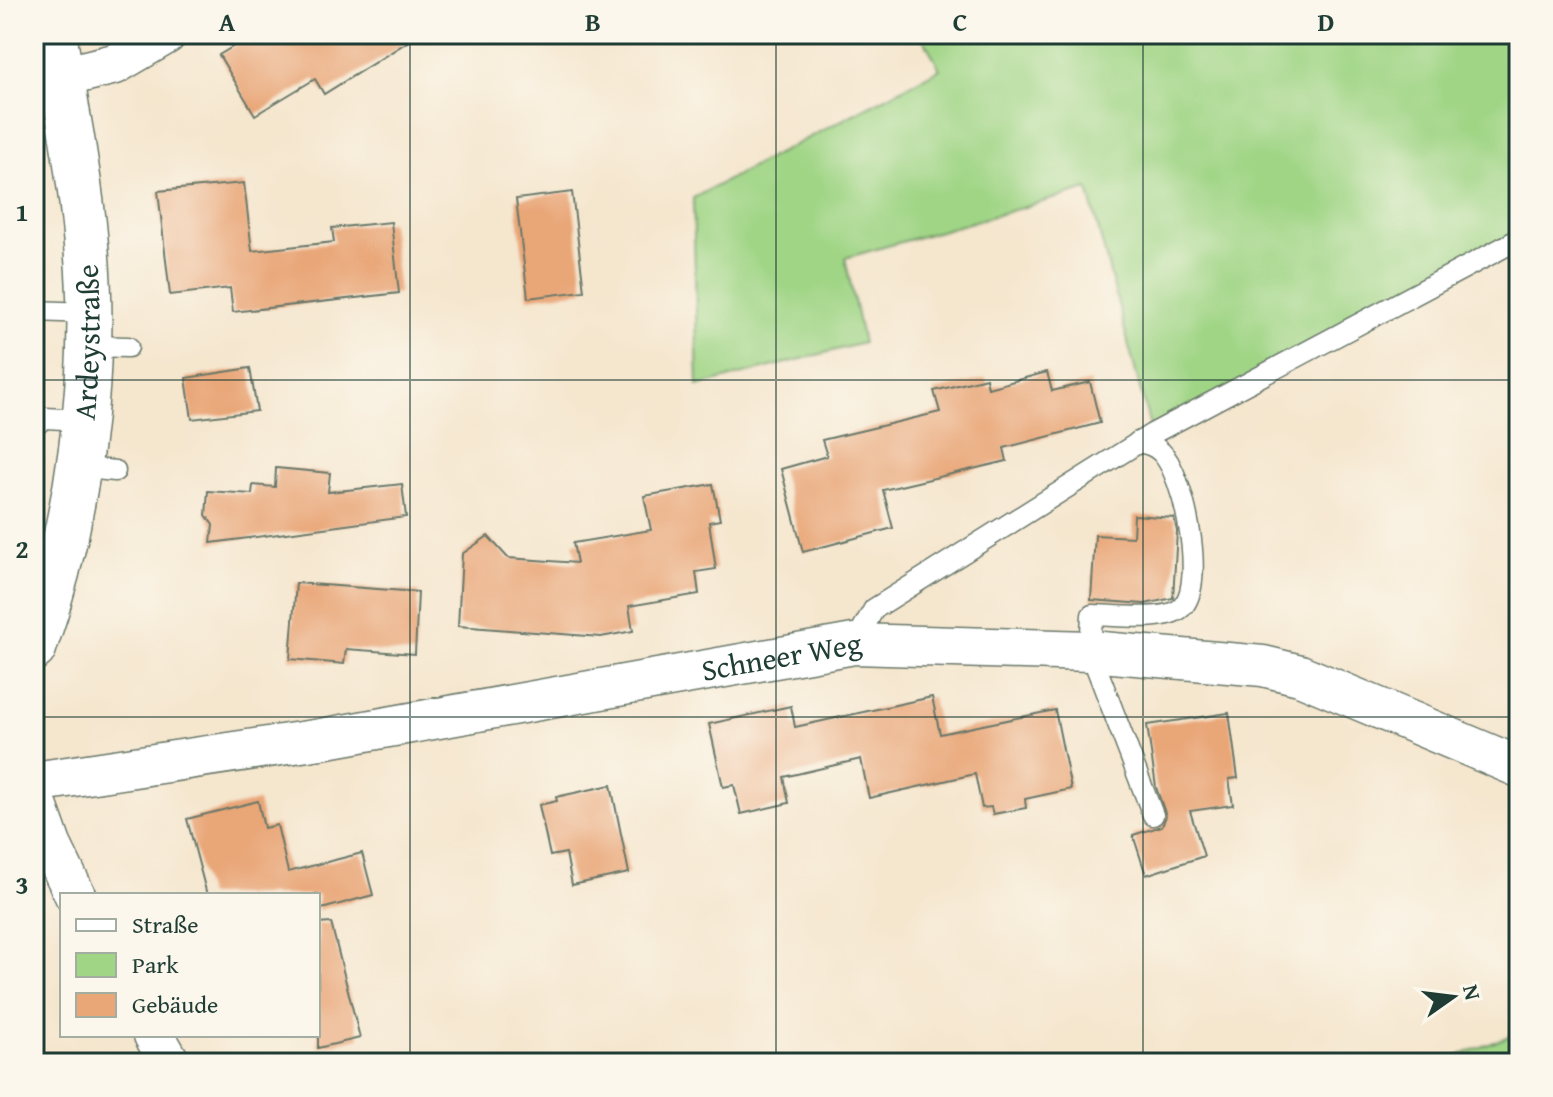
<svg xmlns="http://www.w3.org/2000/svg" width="1553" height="1097" font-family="'Gentium Book Plus',serif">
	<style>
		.green { fill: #a0d586; stroke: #60895d; stroke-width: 2 }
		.building { fill: #e9a677 }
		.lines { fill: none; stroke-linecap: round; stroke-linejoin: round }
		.service-casing { stroke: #6a786a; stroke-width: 23 }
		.minor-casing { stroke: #6a786a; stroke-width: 43 }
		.secondary-casing { stroke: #6a786a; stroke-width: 47 }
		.service { stroke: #fff; stroke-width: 20 }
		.minor { stroke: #fff; stroke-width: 40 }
		.secondary { stroke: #fff; stroke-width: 44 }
		.grid { fill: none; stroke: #1f3d34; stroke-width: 2; stroke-opacity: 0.55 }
		.labels { text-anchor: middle; stroke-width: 6; stroke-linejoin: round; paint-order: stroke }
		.street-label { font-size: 30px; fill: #1f3d34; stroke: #fbf7ec }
		.neatline { fill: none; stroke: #1f3d34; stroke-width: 3 }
		.grid-label { font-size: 26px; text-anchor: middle; font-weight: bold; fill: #1f3d34 }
	</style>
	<rect width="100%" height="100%" fill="#fbf7ec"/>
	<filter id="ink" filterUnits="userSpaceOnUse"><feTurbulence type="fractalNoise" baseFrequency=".0125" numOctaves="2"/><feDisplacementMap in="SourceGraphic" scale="16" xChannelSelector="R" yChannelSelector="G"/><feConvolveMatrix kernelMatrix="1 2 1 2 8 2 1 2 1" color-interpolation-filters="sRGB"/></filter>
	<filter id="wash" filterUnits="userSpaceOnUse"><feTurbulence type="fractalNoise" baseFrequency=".006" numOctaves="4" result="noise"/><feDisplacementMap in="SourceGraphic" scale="32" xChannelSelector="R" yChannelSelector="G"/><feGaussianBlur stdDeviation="1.8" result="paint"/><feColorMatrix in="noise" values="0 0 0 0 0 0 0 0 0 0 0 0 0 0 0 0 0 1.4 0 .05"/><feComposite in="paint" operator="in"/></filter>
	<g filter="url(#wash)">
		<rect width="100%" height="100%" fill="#f5e6ce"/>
		<g class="green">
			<path d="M921,34H1519V239L1152,434L1088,189L845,258L863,343L698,386L693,198L940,69Z"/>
			<path d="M1510,1036L1519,1052V1063H1440Z"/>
		</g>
		<g id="blocks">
			<g class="building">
				<path d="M254,34H420L324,94L315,79L255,115L219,55Z"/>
				<path d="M244,183L252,251L334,242L332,228L391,222L399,293L233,312L230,288L170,295L158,191Z"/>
				<path d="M572,192L584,291L528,298L516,199Z"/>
				<path d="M250,368L257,411L192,419L186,378Z"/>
				<path d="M1047,372L1052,391L1090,382L1100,423L1004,448L1007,461L883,490L893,528L803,552L781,469L827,456L822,440L940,412L934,391L986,378L988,388Z"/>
				<path d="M276,468L330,473L328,492L402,484L406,517L211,543L213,525L206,515L208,491L252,494L253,485L275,487Z"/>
				<path d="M713,484L720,520L709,522L716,569L696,572L699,594L629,606L633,631L601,637L458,626L462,554L488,536L508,558L577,563L573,543L651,530L644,496Z"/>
				<path d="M1134,515L1174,518L1177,531L1173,598L1145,604L1091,600L1095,535L1133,537Z"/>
				<path d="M296,583L418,592L415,654L346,649L344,664L290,659Z"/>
				<path d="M932,697L940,734L1055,710L1071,789L1025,799L1026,808L993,814L991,807L982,808L975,774L869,798L861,759L784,777L789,803L741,814L734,785L723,787L709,724L791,706L795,727Z"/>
				<path d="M1229,713L1238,778L1229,779L1233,805L1190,811L1204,856L1146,875L1133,835L1162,826L1166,816L1156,787L1147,725Z"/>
				<path d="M611,785L629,873L572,885L566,853L550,856L539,805L557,801L556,797Z"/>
				<path d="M258,801L264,828L277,825L288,872L362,853L373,895L318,910V895H207L187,819Z"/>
				<path d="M331,923L360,1038L318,1048V924Z"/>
			</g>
		</g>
	</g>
	<g filter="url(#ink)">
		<use href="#blocks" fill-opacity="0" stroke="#6a786a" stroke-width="2"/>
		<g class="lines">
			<defs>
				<g id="service">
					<path d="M34,311L89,313"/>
					<path d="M88,346L128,347"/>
					<path d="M34,426L45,418L83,420"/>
					<path d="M1138,442C1147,444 1154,445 1161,452C1184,474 1206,581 1183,606C1169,623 1114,615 1092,615L1090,651L1153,815"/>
					<path d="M76,467L115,471"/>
					<path d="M854,644L874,609L1152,434L1519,239"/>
				</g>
				<g id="minor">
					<path d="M62,77L115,64L166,34"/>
					<path id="s1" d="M34,782L321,739L854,644L1090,651L1263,666L1300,675L1519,767"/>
					<path d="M34,797L51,845L75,895"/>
					<path d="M154,1035L170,1063"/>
				</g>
				<g id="secondary">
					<path id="s2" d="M34,648C78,523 98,377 86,245C80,175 66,104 54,34"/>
				</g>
			</defs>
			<use href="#service" class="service-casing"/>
			<use href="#minor" class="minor-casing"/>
			<use href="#secondary" class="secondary-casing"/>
			<use href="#service" class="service"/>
			<use href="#minor" class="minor"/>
			<use href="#secondary" class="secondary"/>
		</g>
	</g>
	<path class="grid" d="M410,34V1063M776,34V1063M1143,34V1063M34,380H1519M34,717H1519"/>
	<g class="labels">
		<g class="street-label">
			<text dy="10" stroke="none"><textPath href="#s2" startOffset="312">Ardeystraße</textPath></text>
			<text dy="10" stroke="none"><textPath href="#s1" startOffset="758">Schneer Weg</textPath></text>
		</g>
	</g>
	<rect width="1553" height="1097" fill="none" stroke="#fbf7ec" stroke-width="88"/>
	<rect x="60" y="893" width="260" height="144" fill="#fbf7ec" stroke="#a3ada2" stroke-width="2"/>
	<rect x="76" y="919" width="40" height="12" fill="#ffffff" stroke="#a3ada2" stroke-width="2"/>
	<text x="132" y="933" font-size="24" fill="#1f3d34">Straße</text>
	<rect x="76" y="953" width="40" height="24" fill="#a0d586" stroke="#a3ada2" stroke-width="2"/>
	<text x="132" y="973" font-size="24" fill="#1f3d34">Park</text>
	<rect x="76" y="993" width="40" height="24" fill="#e9a677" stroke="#a3ada2" stroke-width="2"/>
	<text x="132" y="1013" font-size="24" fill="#1f3d34">Gebäude</text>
	<g transform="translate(1453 997) rotate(76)" stroke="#fbf7ec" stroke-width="6" paint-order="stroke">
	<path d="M0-6L14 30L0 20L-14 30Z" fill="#1f3d34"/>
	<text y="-12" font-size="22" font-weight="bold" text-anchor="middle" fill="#1f3d34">N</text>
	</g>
	<rect x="44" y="44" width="1465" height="1009" class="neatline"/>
	<g class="grid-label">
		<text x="227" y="31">A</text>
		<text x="593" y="31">B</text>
		<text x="960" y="31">C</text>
		<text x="1326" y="31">D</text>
		<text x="22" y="221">1</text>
		<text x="22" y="558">2</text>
		<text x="22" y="894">3</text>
	</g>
</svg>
